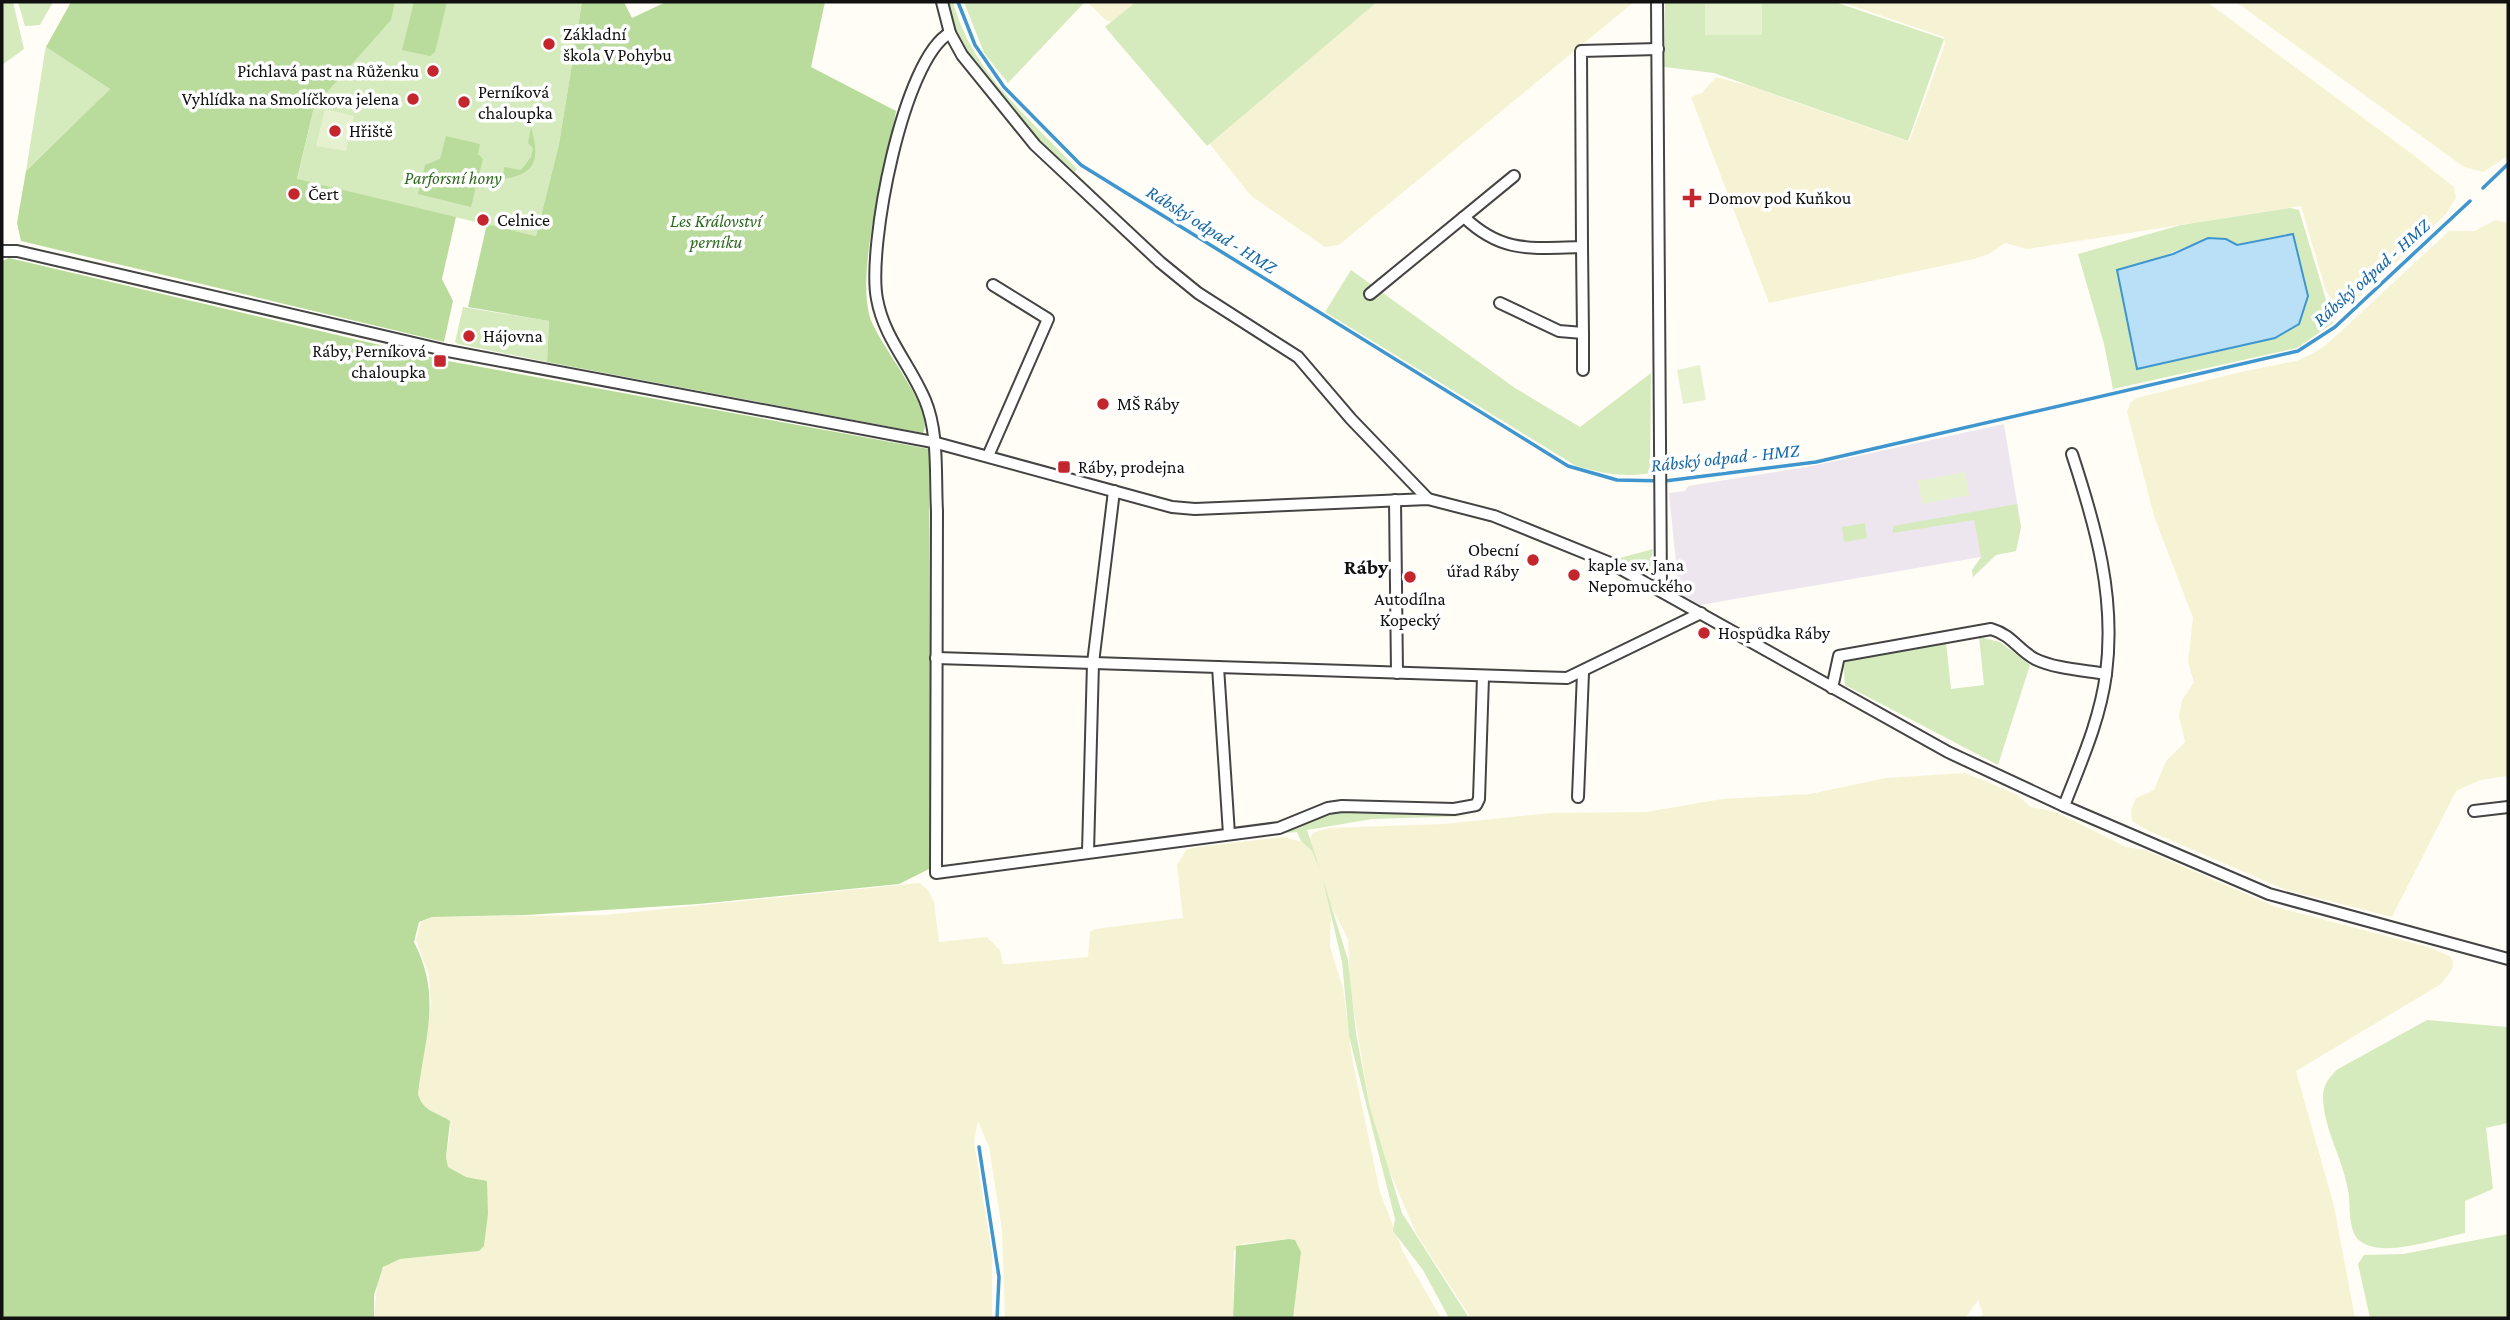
<svg xmlns="http://www.w3.org/2000/svg" width="2510" height="1320" font-family="'Crimson Pro',serif">
	<style>
		.industrial { fill: #eee6ef }
		.farmland { fill: #f6f3d4 }
		.green { fill: #d5ebbd; fill-rule: evenodd }
		.forest { fill: #b9dc9c }
		.pitch { fill: #e6f2cf }
		.water { fill: #b9e0f7; stroke: #3f96cf; stroke-width: 2 }
		.lines { fill: none; stroke-linecap: round; stroke-linejoin: round }
		.stream { stroke: #3f96cf; stroke-width: 3.5 }
		.minor-casing { stroke: #444; stroke-width: 14 }
		.minor { stroke: #fff; stroke-width: 10 }
		.poi-dot { fill: #c4262e; stroke: #fff; stroke-width: 2.5 }
		.labels { text-anchor: middle; stroke-width: 7; stroke-linejoin: round; paint-order: stroke }
		.poi-label { font-size: 18px; fill: #111; stroke: #fff; text-anchor: start }
		.park-label { font-size: 18px; font-style: italic; fill: #2f6b1f; stroke: #fff }
		.water-label { font-size: 19px; font-style: italic; fill: #1768a6; stroke: #fff }
		.quarter-label { font-size: 21px; font-weight: bold; fill: #111; stroke: #fff }
	</style>
	<rect width="100%" height="100%" fill="#fffdf5"/>
	<path class="industrial" d="M2004,424L2021,527L2016,551L1700,605L1679,593L1669,493L1685,491L1688,486L1812,466Z"/>
	<g class="farmland">
		<path d="M1087,2H1136L1113,22L1107,21Z"/>
		<path d="M1377,2H1634L1339,245L1325,247L1251,196L1209,143Z"/>
		<path d="M1841,2H2207L2416,157L2454,187L2456,198L2446,214L2378,280L2353,302L2342,306L2334,303L2326,291L2301,206L2027,249L2005,243L1989,254L1974,259L1769,303L1691,97L1702,93L1716,77L1747,85L1909,142L1945,44L1944,37Z"/>
		<path d="M2236,2H2508V156L2483,172L2464,167Z"/>
		<path d="M2495,220L2508,223V776L2480,780L2456,791L2392,917L2286,890L2147,830L2132,821L2131,810L2136,798L2154,790L2166,761L2185,742L2179,716L2182,700L2194,682L2188,662L2193,618L2154,516L2127,412L2130,403L2137,398L2241,372L2296,361L2312,354L2326,345L2449,231H2475Z"/>
		<path d="M1965,773L2016,794L2031,807L2056,812L2126,847L2145,850L2276,907L2428,947L2450,956L2453,963L2452,970L2441,984L2296,1071L2334,1206L2355,1318H1980L1983,1314L1978,1300L1965,1318H1471L1417,1235L1382,1154L1370,1108L1350,987L1348,939L1331,906L1330,947L1343,988L1352,1058L1380,1192L1403,1252L1441,1318H1293L1289,1239L1242,1244L1234,1251L1233,1318H1005L1002,1230L989,1147L978,1121L974,1142L992,1254V1318H374L378,1275L387,1264L400,1259L471,1252L484,1246L488,1214L479,1179L466,1177L448,1167L446,1157L451,1128L443,1116L432,1114L423,1105L418,1094L431,1004L429,975L416,940L421,922L432,917L604,915L919,883L928,890L934,902L939,942L987,937L1000,950L1003,964H1011L1088,957L1090,932L1095,929L1183,918L1177,865L1186,850L1198,847L1283,837L1307,843L1313,850L1309,840L1313,833L1329,828L1444,824L1551,813L1646,812L1722,799L1810,794L1886,778Z"/>
	</g>
	<g class="green">
		<path d="M2,2H13L24,49L2,65Z"/>
		<path d="M18,2H53L40,25L25,26Z"/>
		<path d="M395,2H582L559,144L536,236L297,180L314,107L390,20Z"/>
		<path d="M947,2H953C973,74 1028,116 1077,169L1075,172L1157,251L1045,150L977,70L951,20Z"/>
		<path d="M964,2H1083L1084,3L1008,83L984,53Z"/>
		<path d="M1136,2H1377L1207,146L1105,27Z"/>
		<path d="M1665,2H1835L1944,39L1908,141L1714,73L1664,67Z"/>
		<path d="M46,47L110,89L26,171L45,51Z"/>
		<path d="M2290,208L2299,210L2333,323L2297,348L2113,389L2104,344L2078,254L2181,225ZM2226,239L2237,245L2299,324L2275,338L2137,369L2149,262L2190,245Z"/>
		<path d="M1351,270L1515,388L1580,427L1651,373L1650,473C1623,478 1602,473 1576,466L1325,312Z"/>
		<path d="M463,307L549,321L547,362L458,344L455,342Z"/>
		<path d="M2017,504L2021,527L2016,551L1996,555L1973,577L1972,570L1981,557L1974,520L1893,533V526Z"/>
		<path d="M1865,523L1867,538L1844,542L1842,527Z"/>
		<path d="M1653,549L1650,570L1616,559Z"/>
		<path d="M1979,637L2000,642L2030,665L1998,765L1845,685L1843,662L1946,642L1951,689L1984,685Z"/>
		<path d="M1331,811L1470,816L1372,819L1307,830L1320,870L1312,851L1301,841L1297,832L1275,834Z"/>
		<path d="M1322,876L1348,960L1356,1033L1370,1108L1402,1213L1469,1318H1449L1423,1270L1393,1231L1395,1219L1349,1036L1342,962Z"/>
		<path d="M2427,1020L2507,1027L2508,1123L2486,1128L2493,1189L2465,1201V1233C2439,1238 2382,1259 2360,1241C2347,1231 2351,1204 2348,1190C2343,1159 2323,1128 2323,1096C2323,1085 2330,1076 2338,1069Z"/>
		<path d="M2508,1234V1318H2370L2358,1264L2364,1255L2403,1254Z"/>
	</g>
	<g class="forest">
		<path d="M71,2H395L391,20L314,107L297,179L456,217L442,279L453,301L444,342L21,241L17,223L26,171L110,89L46,47Z"/>
		<path d="M414,2H447L435,52L430,56L402,50Z"/>
		<path d="M582,2H624L632,18L666,2H825L811,67L896,111C887,166 857,262 869,314C876,343 936,409 923,433L547,362L549,321L468,307L487,224L536,236L559,144Z"/>
		<path d="M531,127C540,158 537,174 503,179L504,167L521,170L531,157L533,148L528,143Z"/>
		<path d="M446,136L480,144L478,154L483,159L471,207L418,194L425,165L440,159Z"/>
		<path d="M9,258L448,361L929,449L931,868L899,884L698,904L527,915L432,917L419,922L414,942C442,997 425,1035 418,1094C424,1113 436,1111 450,1121L446,1157L448,1167L466,1177L487,1181L488,1214L484,1246L479,1251L400,1259L383,1267L374,1295V1318H2V261Z"/>
		<path d="M1289,1239L1295,1240L1301,1252L1293,1318H1233L1236,1246Z"/>
	</g>
	<g class="pitch">
		<rect x="1705" y="4" width="57" height="31"/>
		<path d="M325,109L354,116L346,151L316,146Z"/>
		<path d="M1700,365L1706,400L1683,404L1677,370Z"/>
		<path d="M1965,472L1969,495L1922,504L1918,481Z"/>
	</g>
	<path class="water" d="M2293,234L2308,296L2299,324L2275,338L2137,369L2117,270L2173,254L2208,238L2226,239L2237,245Z"/>
	<g class="lines">
		<g class="stream">
			<path d="M958,2L975,45L1004,87L1081,165L1568,466L1617,480L1665,481L1816,462L2298,351L2335,327L2470,201"/>
			<path d="M2483,188L2508,164"/>
			<path d="M979,1147L999,1277L997,1318"/>
		</g>
		<defs>
			<g id="minor">
				<path d="M942,2L950,33L962,55L1035,145L1160,262L1198,293L1298,357L1351,419L1428,499"/>
				<path d="M1657,2L1661,590"/>
				<path d="M950,33C903,58 867,248 877,299C884,338 910,364 925,400C939,433 935,476 937,511L936,873L1279,828L1328,808L1342,806L1454,809L1476,805L1479,799L1483,677"/>
				<path d="M1464,217C1502,254 1533,248 1582,247L1581,51L1658,49"/>
				<path d="M2,251H17L448,351L933,442L1172,507L1195,509L1428,499L1494,516L1610,563L1948,752L2064,806L2269,894L2508,959"/>
				<path d="M1370,294L1514,176"/>
				<path d="M1500,303L1559,331L1583,333L1582,247"/>
				<path d="M1583,333V370"/>
				<path d="M2072,454C2096,527 2116,597 2106,674"/>
				<path d="M988,456L1048,319L993,285"/>
				<path d="M1395,500L1397,673"/>
				<path d="M936,658L1567,678L1701,613"/>
				<path d="M1218,667L1229,834"/>
				<path d="M1832,688L1839,656L1991,629C2012,635 2017,649 2035,659C2056,669 2083,670 2106,674C2100,720 2081,762 2064,806"/>
				<path d="M1578,797L1583,673"/>
				<path d="M2474,811L2508,807"/>
				<path d="M1088,852L1093,663L1114,491"/>
			</g>
		</defs>
		<use href="#minor" class="minor-casing"/>
		<use href="#minor" class="minor"/>
	</g>
	<g class="poi-dot">
		<circle cx="549" cy="44" r="7"/>
		<circle cx="433" cy="71" r="7"/>
		<circle cx="413" cy="99" r="7"/>
		<circle cx="464" cy="102" r="7"/>
		<circle cx="335" cy="131" r="7"/>
		<circle cx="294" cy="194" r="7"/>
		<path d="M1688.5 187.5h7v7h7v7h-7v7h-7v-7h-7v-7h7z"/>
		<circle cx="483" cy="220" r="7"/>
		<circle cx="469" cy="336" r="7"/>
		<rect x="433" y="354" width="14" height="14" rx="3.5"/>
		<circle cx="1103" cy="404" r="7"/>
		<rect x="1057" y="460" width="14" height="14" rx="3.5"/>
		<circle cx="1533" cy="560" r="7"/>
		<circle cx="1574" cy="575" r="7"/>
		<circle cx="1410" cy="577" r="7"/>
		<circle cx="1704" cy="633" r="7"/>
	</g>
	<g class="labels">
		<g class="poi-label">
			<text x="563" y="40">Základní<tspan x="563" dy="21">škola V Pohybu</tspan></text>
			<text x="419" y="77" text-anchor="end">Pichlavá past na Růženku</text>
			<text x="478" y="98">Perníková<tspan x="478" dy="21">chaloupka</tspan></text>
			<text x="399" y="105" text-anchor="end">Vyhlídka na Smolíčkova jelena</text>
			<text x="349" y="137">Hřiště</text>
			<text x="308" y="200">Čert</text>
			<text x="1708" y="204">Domov pod Kuňkou</text>
			<text x="497" y="226">Celnice</text>
			<text x="483" y="342">Hájovna</text>
			<text x="426" y="357" text-anchor="end">Ráby, Perníková<tspan x="426" dy="21">chaloupka</tspan></text>
			<text x="1117" y="410">MŠ Ráby</text>
			<text x="1078" y="473">Ráby, prodejna</text>
			<text x="1519" y="556" text-anchor="end">Obecní<tspan x="1519" dy="21">úřad Ráby</tspan></text>
			<text x="1588" y="571">kaple sv. Jana<tspan x="1588" dy="21">Nepomuckého</tspan></text>
			<text x="1410" y="605" text-anchor="middle">Autodílna<tspan x="1410" dy="21">Kopecký</tspan></text>
			<text x="1718" y="639">Hospůdka Ráby</text>
		</g>
		<g class="park-label">
			<text x="453" y="184">Parforsní hony</text>
			<text x="716" y="227">Les Království<tspan x="716" dy="21">perníku</tspan></text>
		</g>
		<g class="water-label">
			<text transform="translate(1212 229) rotate(32)" y="7">Rábský odpad - HMZ</text>
			<text transform="translate(2371 272) rotate(-42)" y="7">Rábský odpad - HMZ</text>
			<text transform="translate(1725 457) rotate(-6)" y="7">Rábský odpad - HMZ</text>
		</g>
		<g class="quarter-label">
			<text x="1366" y="574">Ráby</text>
		</g>
	</g>
	<rect width="2510" height="1320" fill="none" stroke="#111111" stroke-width="7"/>
</svg>
